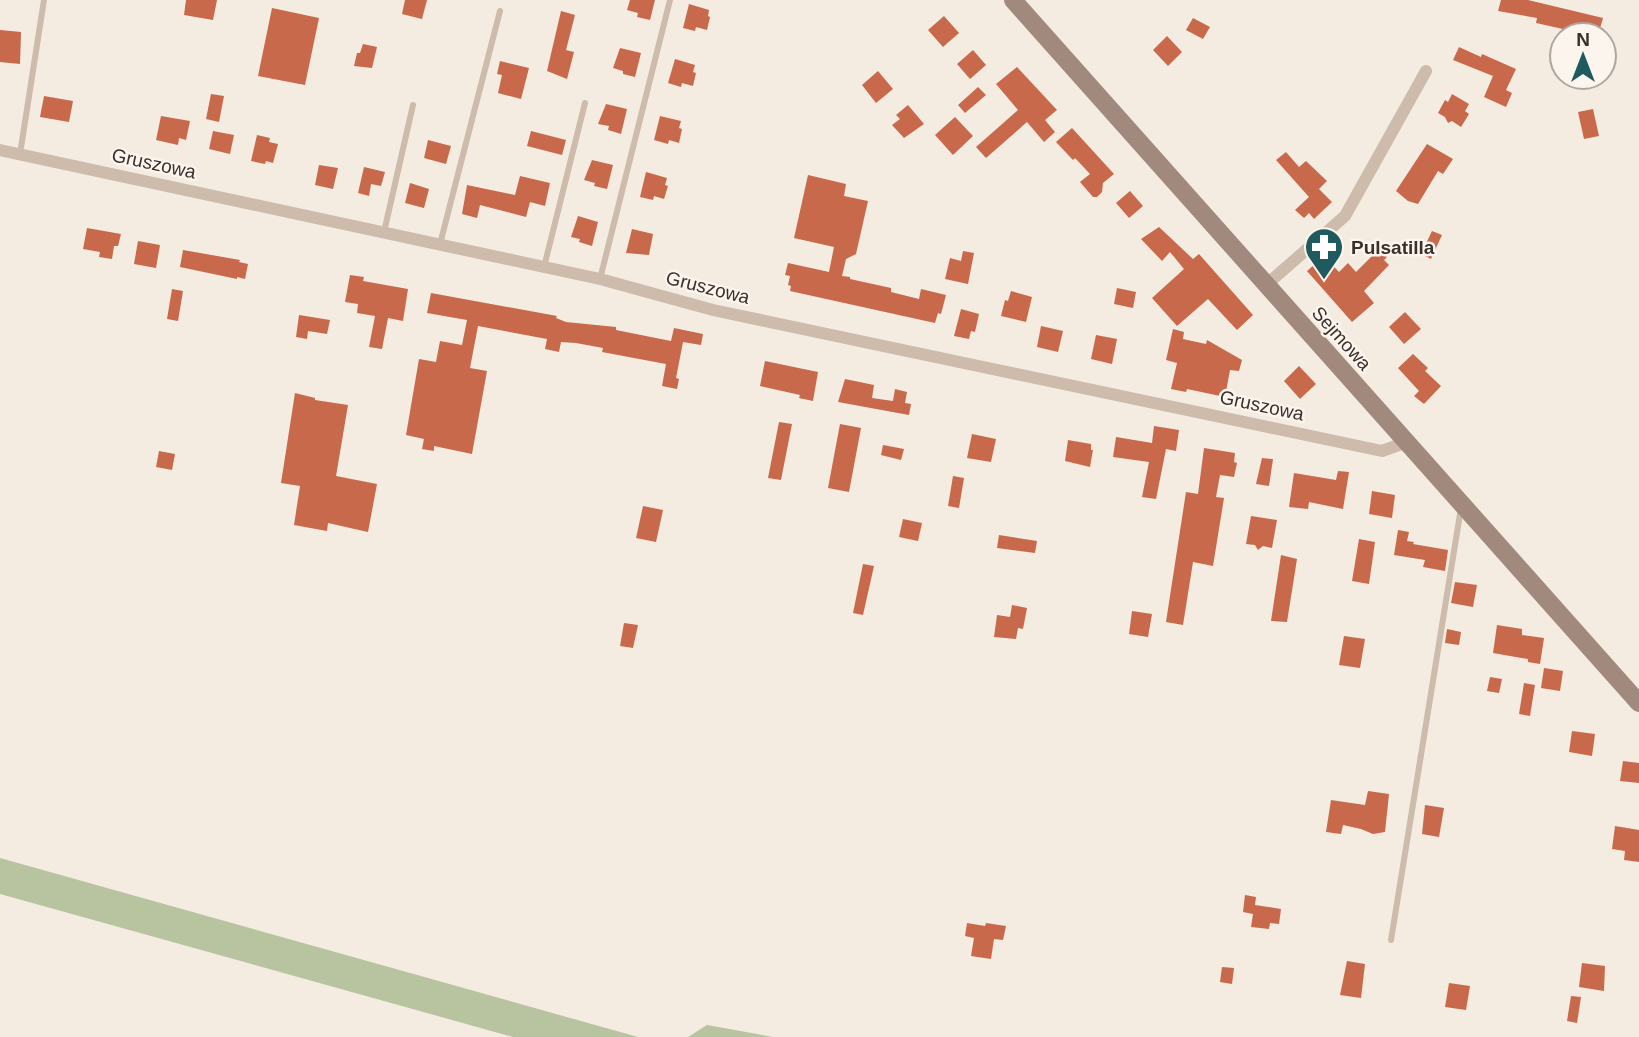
<svg xmlns="http://www.w3.org/2000/svg" width="1639" height="1037" font-family="Arial,sans-serif">
	<style>
		.green { fill: #b8c4a0 }
		.building { fill: #c8694b }
		.lines { fill: none; stroke-linecap: round; stroke-linejoin: round }
		.service { stroke: #cdbbac; stroke-width: 6 }
		.minor { stroke: #cdbbac; stroke-width: 12 }
		.secondary { stroke: #a18a7d; stroke-width: 18 }
		.labels { text-anchor: middle; stroke-width: 5; stroke-linejoin: round; paint-order: stroke }
		.street-label { font-size: 19px; fill: #3b302b; stroke: #fbf5ee }
		.poi-label { font-size: 19px; font-weight: bold; fill: #3b302b; stroke: #fbf5ee; text-anchor: start }
	</style>
	<rect width="100%" height="100%" fill="#f4ebe1"/>
	<g class="green">
		<path d="M0,858L638,1037H513L0,894Z"/>
		<path d="M707,1025L773,1037H688Z"/>
	</g>
	<g class="building">
		<path d="M186,0H217L213,20L184,15Z"/>
		<path d="M405,0H427L422,19L402,14Z"/>
		<path d="M630,0H655L650,20L637,17L638,13L627,10Z"/>
		<path d="M1501,0H1528L1603,18L1598,35H1580L1571,33L1572,31L1536,23L1537,18L1498,11Z"/>
		<path d="M689,4L709,10L708,16L710,17L707,30L696,27L695,31L683,28Z"/>
		<path d="M272,8L319,18L305,85L258,76Z"/>
		<path d="M561,11L575,15L566,50L574,52L567,79L547,71Z"/>
		<path d="M944,16L959,33L943,47L928,30Z"/>
		<path d="M1193,18L1210,27L1203,39L1186,30Z"/>
		<path d="M0,30L21,32L20,64L0,62Z"/>
		<path d="M1167,36L1182,52L1168,66L1153,50Z"/>
		<path d="M363,44L377,47L372,68L354,66L357,53H360Z"/>
		<path d="M1459,47L1481,57L1482,54L1516,69L1506,90L1512,93L1506,107L1484,97L1493,76L1453,60Z"/>
		<path d="M620,48L641,53L635,77L623,74V71L613,68Z"/>
		<path d="M973,50L986,65L970,79L957,64Z"/>
		<path d="M675,59L695,65L693,72L696,73L693,86L682,83L681,87L668,83Z"/>
		<path d="M500,61L529,68L521,99L498,93L502,75L497,74Z"/>
		<path d="M1017,67L1057,110L1045,120L1055,132L1044,142L1027,122L986,158L976,147L1018,110L996,84Z"/>
		<path d="M878,71L893,89L876,103L862,85Z"/>
		<path d="M978,87L986,95L965,113L958,105Z"/>
		<path d="M211,94L224,96L219,122L206,119Z"/>
		<path d="M1452,94L1469,104L1465,111L1469,114L1461,127L1452,121L1448,123L1445,117L1438,113L1445,100L1448,102Z"/>
		<path d="M44,96L73,101L69,122L40,117Z"/>
		<path d="M606,104L627,109L621,134L608,130L609,126L598,124Z"/>
		<path d="M908,105L924,124L904,138L892,125L900,119L896,115Z"/>
		<path d="M1593,109L1599,136L1584,139L1578,112Z"/>
		<path d="M161,116L190,121L186,140L179,138L178,145L156,140Z"/>
		<path d="M660,116L681,121L679,128L682,129L679,143L669,140L668,144L654,140Z"/>
		<path d="M955,117L973,136L953,155L935,135Z"/>
		<path d="M1072,128L1114,174L1103,183L1102,192L1097,197H1093L1080,182L1090,174L1075,158L1073,160L1056,142Z"/>
		<path d="M213,131L234,135L230,154L209,149Z"/>
		<path d="M531,131L566,140L562,155L527,146Z"/>
		<path d="M257,135L270,138L269,142L278,144L273,163L266,161L265,164L251,161Z"/>
		<path d="M428,140L451,146L446,164L424,158Z"/>
		<path d="M1427,144L1453,159L1443,174L1438,171L1418,204L1408,201L1396,191Z"/>
		<path d="M1286,152L1299,167L1306,161L1327,181L1319,189L1332,202L1314,219L1309,213L1304,218L1295,210L1309,197L1276,160Z"/>
		<path d="M592,160L613,165L607,189L594,186L595,183L584,180Z"/>
		<path d="M319,165L338,168L333,189L315,185Z"/>
		<path d="M364,167L385,172L381,186L371,184L369,196L358,193Z"/>
		<path d="M646,172L667,178L665,185L668,186L664,199L654,196L653,200L640,197Z"/>
		<path d="M808,175L846,184L844,196L868,201L856,254L846,259L842,276L850,277V279L891,288V292L919,299L921,289L946,295L941,314L938,313L935,323L790,291L791,286L788,285L790,276L785,275L788,263L829,272L834,247L794,238Z"/>
		<path d="M520,176L550,183L545,206L530,202L526,217L480,205L477,218L462,214L467,185L515,195Z"/>
		<path d="M410,183L429,189L424,208L405,203Z"/>
		<path d="M1130,191L1143,206L1129,218L1116,203Z"/>
		<path d="M578,216L598,222L592,246L579,242L580,239L571,237Z"/>
		<path d="M1159,227L1193,259L1199,254L1253,315L1237,330L1208,299L1177,326L1152,298L1184,269L1170,252L1162,261L1141,239Z"/>
		<path d="M87,228L121,234L118,246H114L112,259L99,257L100,252L83,249Z"/>
		<path d="M632,229L653,234L649,255L626,253Z"/>
		<path d="M1432,231L1442,235L1431,259L1421,254Z"/>
		<path d="M138,241L160,245L156,268L134,264Z"/>
		<path d="M1379,249L1387,257L1384,260L1389,265L1364,291L1374,303L1352,322L1307,271L1324,256L1339,272L1348,263L1356,272Z"/>
		<path d="M183,250L240,260L239,262L248,264L245,279L237,277V279L180,267Z"/>
		<path d="M963,251L974,253L968,284L945,279L950,258L961,261Z"/>
		<path d="M350,275L364,277L363,281L408,289L403,321L388,318L382,349L369,347L375,316L357,313L358,304L345,302Z"/>
		<path d="M1117,288L1136,292L1133,308L1114,304Z"/>
		<path d="M172,289L183,291L178,321L167,319Z"/>
		<path d="M1011,291L1032,297L1026,322L1001,316L1005,300L1008,301Z"/>
		<path d="M431,293L557,316L556,318L566,322L616,327V330L671,341L674,328L703,334L701,345L683,342L676,378L679,379L677,389L662,386L666,364L602,352L603,348L576,343L561,342L559,352L545,349L547,339L478,326L470,368L487,371L472,454L434,446V451L422,449L424,439L406,435L419,359L436,362L440,341L462,345L467,320L427,313Z"/>
		<path d="M961,309L979,314L975,332L971,331L969,339L954,336Z"/>
		<path d="M1405,312L1421,329L1404,344L1389,327Z"/>
		<path d="M299,315L330,320L327,334L308,331L307,339L296,337Z"/>
		<path d="M1041,326L1063,331L1058,352L1037,347Z"/>
		<path d="M1173,329L1184,332L1183,339L1206,344L1207,340L1242,360L1239,371L1230,370L1225,397L1187,389L1186,392L1171,389L1177,363L1166,360Z"/>
		<path d="M1096,335L1117,339L1112,364L1091,359Z"/>
		<path d="M1413,354L1428,368L1425,371L1441,386L1424,404L1414,396L1419,391L1398,368Z"/>
		<path d="M765,361L818,372L813,401L799,398L800,395L760,386Z"/>
		<path d="M1299,366L1316,384L1300,399L1284,381Z"/>
		<path d="M845,379L874,385L872,398L893,401L895,389L907,392L905,403L911,404L909,415L838,402Z"/>
		<path d="M295,393L315,398V400L348,405L336,476L377,484L368,532L328,523L327,531L294,525L300,486L281,483Z"/>
		<path d="M779,422L792,424L781,480L768,478Z"/>
		<path d="M840,424L861,428L849,492L828,488Z"/>
		<path d="M1154,426L1179,430L1176,451L1166,449L1156,499L1142,497L1149,462L1113,457L1116,437L1152,443Z"/>
		<path d="M972,434L996,439L991,462L967,458Z"/>
		<path d="M1068,440L1091,444V450H1093L1090,467L1065,461Z"/>
		<path d="M883,445L904,449L901,460L881,455Z"/>
		<path d="M1204,448L1235,453L1234,462L1237,463L1234,477L1220,475L1216,497L1224,498L1213,566L1193,562L1183,625L1166,622L1186,492L1198,494Z"/>
		<path d="M159,451L175,454L172,470L156,467Z"/>
		<path d="M1262,458L1273,459L1269,486L1256,484Z"/>
		<path d="M1338,471L1349,472L1343,509L1309,502L1308,509L1289,507L1294,473L1336,480Z"/>
		<path d="M953,476L964,478L959,508L948,506Z"/>
		<path d="M1372,491L1395,495L1392,518L1369,514Z"/>
		<path d="M643,506L663,510L656,542L636,538Z"/>
		<path d="M1251,516L1277,520L1272,548L1263,546L1258,550L1255,545L1246,544Z"/>
		<path d="M903,519L922,523L918,541L899,537Z"/>
		<path d="M1398,530L1409,532L1407,541L1414,542L1413,544L1448,550L1445,571L1423,567L1425,560L1394,555Z"/>
		<path d="M999,535L1037,541L1035,553L997,548Z"/>
		<path d="M1359,539L1375,542L1369,584L1352,581Z"/>
		<path d="M1281,555L1297,559L1287,622L1271,621Z"/>
		<path d="M863,564L874,566L863,615L853,613Z"/>
		<path d="M1455,582L1477,585L1473,607L1451,603Z"/>
		<path d="M1012,605L1027,608L1023,629L1018,628L1016,639L994,637L997,615L1010,617Z"/>
		<path d="M1132,611L1152,614L1148,637L1129,634Z"/>
		<path d="M624,623L638,625L633,648L620,646Z"/>
		<path d="M1497,625L1522,629V635L1544,638L1540,664L1528,662V659L1493,653Z"/>
		<path d="M1447,629L1461,632L1459,645L1445,643Z"/>
		<path d="M1344,636L1365,639L1360,668L1339,665Z"/>
		<path d="M1544,668L1563,671L1560,691L1541,688Z"/>
		<path d="M1490,677L1502,679L1499,693L1487,691Z"/>
		<path d="M1524,683L1535,685L1530,716L1519,714Z"/>
		<path d="M1572,731L1595,734L1592,756L1569,752Z"/>
		<path d="M1623,761L1639,763V783L1620,781Z"/>
		<path d="M1368,791L1389,794L1385,832L1373,834L1361,829L1343,825L1341,834L1326,832L1331,800L1365,805Z"/>
		<path d="M1425,805L1444,808L1439,837L1422,834Z"/>
		<path d="M1615,826L1639,830V862L1624,860L1625,851L1612,849Z"/>
		<path d="M1245,895L1256,897L1255,905L1281,909L1279,924L1270,923L1269,929L1251,927L1253,914L1243,912Z"/>
		<path d="M967,923L985,926L986,923L1006,926L1003,940L994,939L991,959L971,956L974,938L965,936Z"/>
		<path d="M1347,961L1365,964L1361,998L1340,995Z"/>
		<path d="M1582,963L1605,966L1604,991L1579,987Z"/>
		<path d="M1222,967L1234,968L1232,984L1220,982Z"/>
		<path d="M1449,983L1470,986L1466,1010L1445,1007Z"/>
		<path d="M1571,996L1581,997L1577,1023L1567,1021Z"/>
	</g>
	<g class="lines">
		<g class="service">
			<path d="M20,154L44,0"/>
			<path d="M384,232L413,105"/>
			<path d="M440,244L500,11"/>
			<path d="M544,267L585,103"/>
			<path d="M600,279L670,0"/>
			<path d="M1391,940L1461,508"/>
		</g>
		<g class="minor">
			<path d="M0,150L600,279L713,310L1382,451L1407,442"/>
			<path d="M1266,285L1345,216L1426,71"/>
		</g>
		<path class="secondary" d="M1013,0L1639,703"/>
	</g>
	<defs>
		<symbol id="pharmacy-pin" viewBox="-11 -11 22 30"><path d="M0 17L-7.5 6A9.5 9.5 0 1 1 7.5 6Z" fill="#1f5a5e" stroke="#fbf5ee"/><path d="M-2-6h4v4h4v4h-4v4h-4v-4h-4v-4h4Z" fill="#fff"/></symbol>
	</defs>
	<g fill-rule="evenodd">
		<use href="#pharmacy-pin" x="1302" y="225" width="44" height="60"/>
	</g>
	<g class="labels">
		<g class="street-label">
			<text transform="translate(154 163) rotate(12)" y="7">Gruszowa</text>
			<text transform="translate(708 287) rotate(14)" y="7">Gruszowa</text>
			<text transform="translate(1342 338) rotate(48)" y="7">Sejmowa</text>
			<text transform="translate(1262 405) rotate(12)" y="7">Gruszowa</text>
		</g>
		<g class="poi-label">
			<text x="1351" y="254">Pulsatilla</text>
		</g>
	</g>
	<g transform="translate(1583 56)"><circle r="33" fill="#fbf5ee" stroke="#aea6a0" stroke-width="2"/>
	<path d="M0-5L12 26L0 18L-12 26Z" fill="#1f5a5e"/>
	<text y="-10" font-size="19" font-weight="bold" text-anchor="middle" fill="#3b302b">N</text>
	</g>
</svg>
